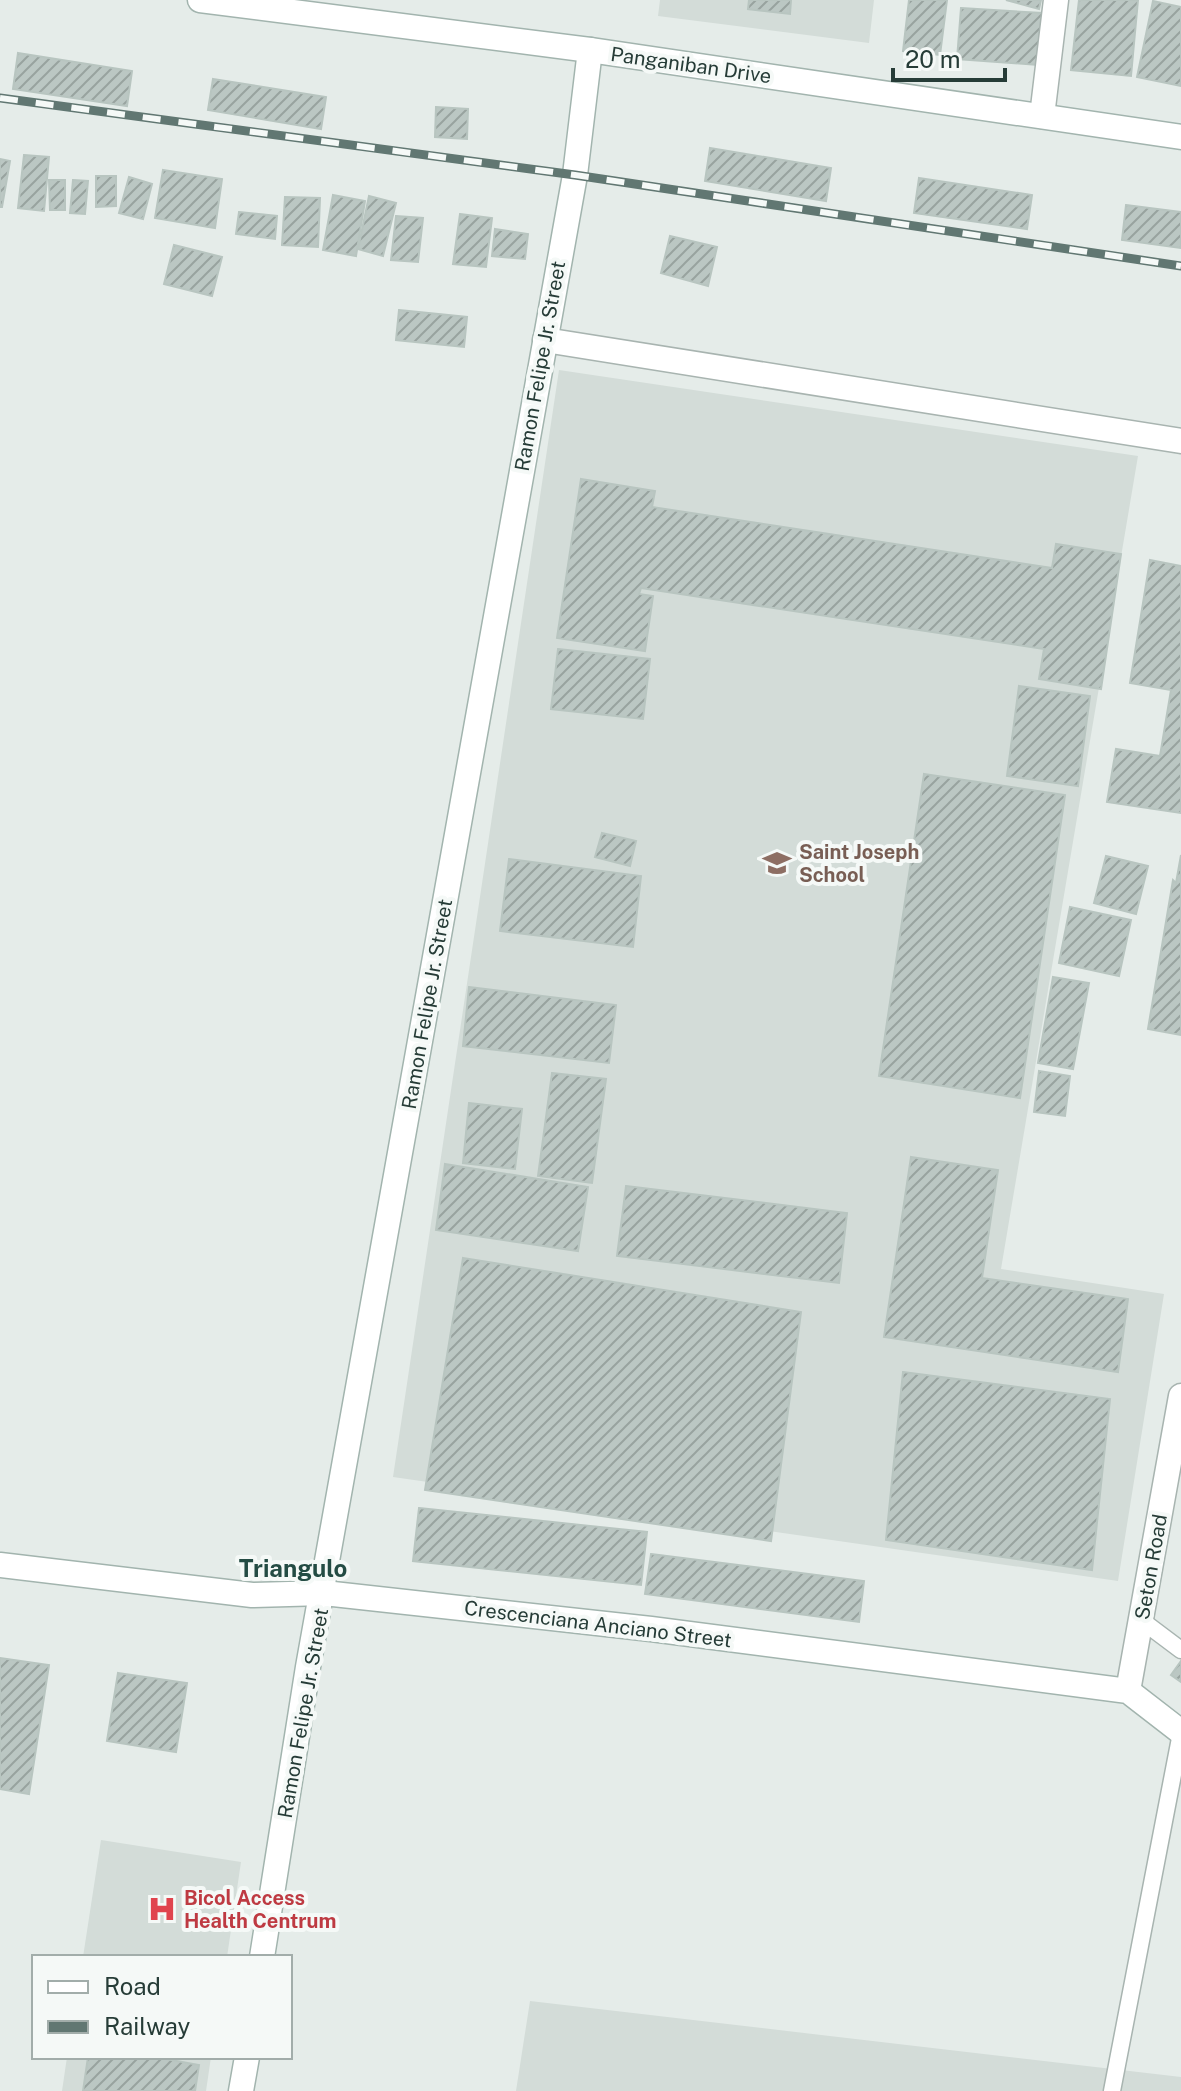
<svg xmlns="http://www.w3.org/2000/svg" width="1181" height="2091" font-family="'Public Sans',sans-serif">
	<style>
		.built { fill: #d3dcd8 }
		.building { fill: url(#building-hatch); stroke: #b8c5c0; stroke-width: 2 }
		.lines { fill: none; stroke-linecap: round; stroke-linejoin: round }
		.lane-casing { stroke: #a8b4b0; stroke-width: 19 }
		.street-casing { stroke: #a8b4b0; stroke-width: 27 }
		.secondary-casing { stroke: #a2b4ae; stroke-width: 27 }
		.lane { stroke: #fff; stroke-width: 16 }
		.street { stroke: #fff; stroke-width: 24 }
		.secondary { stroke: #fff; stroke-width: 24 }
		.rail-casing { stroke: #617772; stroke-width: 9 }
		.rail { stroke: #f5f9f7; stroke-width: 6; stroke-dasharray: 18; stroke-linecap: butt }
		.labels { text-anchor: middle; stroke-width: 8; stroke-linejoin: round; paint-order: stroke }
		.street-label { font-size: 20px; fill: #263c37; stroke: #f5f9f7 }
		.education-label { font-size: 20px; font-weight: bold; fill: #785e54; stroke: #f5f9f7; text-anchor: start }
		.health-label { font-size: 20px; font-weight: bold; fill: #be3a42; stroke: #f5f9f7; text-anchor: start }
		.quarter-label { font-size: 24px; font-weight: bold; fill: #244c44; stroke: #f5f9f7 }
	</style>
	<defs>
		<pattern id="building-hatch" width="6" height="6" patternUnits="userSpaceOnUse" patternTransform="scale(2)"><rect width="6" height="6" fill="#bbc7c3"/><path d="M-1 1l2-2M0 6l6-6M5 7l2-2" fill="none" stroke="#98a39f"/></pattern>
	</defs>
	<rect width="100%" height="100%" fill="#e5ece9"/>
	<g class="built">
		<path d="M660,0H874L869,43L658,16Z"/>
		<path d="M559,370L1138,456L1001,1269L1164,1294L1118,1581L393,1477Z"/>
		<path d="M101,1840L241,1862L227,1957H83Z"/>
		<path d="M530,2001L1181,2077V2091H516Z"/>
		<path d="M67,2057H211L206,2091H62Z"/>
	</g>
	<g class="building">
		<path d="M749,0H791L790,14L748,9Z"/>
		<path d="M909,0H947L940,55L903,51Z"/>
		<path d="M1006,0H1041L1039,9Z"/>
		<path d="M1079,0H1138L1131,76L1071,70Z"/>
		<path d="M1153,1L1181,7V86L1137,77Z"/>
		<path d="M961,8L1042,13L1038,65L957,59Z"/>
		<path d="M18,53L132,71L127,106L13,89Z"/>
		<path d="M213,79L326,97L321,129L208,110Z"/>
		<path d="M436,107L468,109L467,139L435,137Z"/>
		<path d="M710,148L831,168L826,201L705,181Z"/>
		<path d="M24,155L49,157L44,211L18,208Z"/>
		<path d="M0,159L10,161L2,207H0Z"/>
		<path d="M163,170L222,179L215,228L155,218Z"/>
		<path d="M96,176H116V206L96,207Z"/>
		<path d="M129,177L152,184L143,219L119,213Z"/>
		<path d="M919,178L1032,195L1027,229L914,213Z"/>
		<path d="M49,180H65V210H50Z"/>
		<path d="M73,180L88,181L85,214L70,213Z"/>
		<path d="M333,195L365,201L356,256L323,250Z"/>
		<path d="M369,196L396,203L383,256L358,249Z"/>
		<path d="M285,197L320,198L318,247L282,245Z"/>
		<path d="M1126,205L1181,212V248L1122,240Z"/>
		<path d="M239,212L277,216L275,239L236,234Z"/>
		<path d="M460,214L492,218L486,267L453,264Z"/>
		<path d="M396,216L423,218L418,262L391,260Z"/>
		<path d="M495,229L528,234L525,259L492,256Z"/>
		<path d="M670,236L717,247L708,286L661,273Z"/>
		<path d="M174,245L222,257L212,296L164,284Z"/>
		<path d="M399,310L467,317L464,347L396,340Z"/>
		<path d="M581,479L655,491L652,507L1052,568L1056,544L1121,554L1101,689L1039,679L1044,649L641,588L639,594L653,596L645,651L557,638Z"/>
		<path d="M1150,560L1181,566V813L1107,802L1116,749L1160,756L1171,690L1130,683Z"/>
		<path d="M558,649L650,659L643,719L551,709Z"/>
		<path d="M1019,686L1090,696L1078,786L1007,776Z"/>
		<path d="M924,774L1065,795L1020,1098L879,1076Z"/>
		<path d="M602,833L636,841L630,866L595,857Z"/>
		<path d="M1181,855V1035L1148,1029L1173,880L1176,883Z"/>
		<path d="M1106,856L1148,866L1136,914L1094,903Z"/>
		<path d="M509,859L641,876L633,947L500,931Z"/>
		<path d="M1070,907L1131,920L1119,976L1059,963Z"/>
		<path d="M1053,977L1089,983L1073,1069L1038,1063Z"/>
		<path d="M469,987L616,1005L609,1063L463,1046Z"/>
		<path d="M1039,1071L1070,1076L1065,1116L1034,1112Z"/>
		<path d="M552,1073L606,1079L592,1183L538,1176Z"/>
		<path d="M469,1103L522,1109L515,1169L463,1163Z"/>
		<path d="M911,1157L998,1170L982,1278L1128,1299L1118,1372L884,1337Z"/>
		<path d="M445,1164L588,1187L578,1251L436,1230Z"/>
		<path d="M626,1186L847,1213L839,1283L617,1256Z"/>
		<path d="M463,1258L801,1312L771,1541L425,1490Z"/>
		<path d="M903,1372L1110,1399L1092,1570L886,1540Z"/>
		<path d="M419,1508L647,1532L641,1585L413,1561Z"/>
		<path d="M651,1554L864,1581L859,1622L645,1594Z"/>
		<path d="M0,1658L49,1665L29,1794L0,1789Z"/>
		<path d="M1181,1661V1682L1171,1675Z"/>
		<path d="M118,1673L187,1683L176,1752L107,1741Z"/>
		<path d="M88,2057H155L199,2065L195,2091H83Z"/>
	</g>
	<g class="lines">
		<defs>
			<g id="lane">
				<path d="M1141,1620L1181,1650"/>
				<path d="M1112,2091L1181,1733"/>
			</g>
			<g id="street">
				<path d="M1042,116L1056,0"/>
				<path d="M545,340L1181,441"/>
				<path d="M1128,1691L1181,1396"/>
			</g>
			<g id="secondary">
				<path d="M200,0L590,50L1181,137"/>
				<path d="M0,1565L252,1595L324,1593L651,1629L1128,1691L1181,1732"/>
				<path d="M262,1957L308,1667L575,175L590,50"/>
				<path d="M241,2091L247,2057"/>
			</g>
		</defs>
		<use href="#lane" class="lane-casing"/>
		<use href="#street" class="street-casing"/>
		<use href="#secondary" class="secondary-casing"/>
		<use href="#lane" class="lane"/>
		<use href="#street" class="street"/>
		<use href="#secondary" class="secondary"/>
		<defs>
			<path id="rail" d="M0,98L575,175L1181,266"/>
		</defs>
		<use href="#rail" class="rail-casing"/>
		<use href="#rail" class="rail"/>
	</g>
	<defs>
		<symbol id="school-bare" viewBox="-9 -9 18 18"><path d="M0-5L7-2L0 1L-7-2ZM-4 1L0 2.5L4 1V4Q0 6-4 4Z" fill="#8d6e63" stroke="#f5f9f7" stroke-width="2.5" paint-order="stroke"/></symbol>
		<symbol id="hospital-bare" viewBox="-9 -9 18 18"><path d="M-5-5h3v3.5h4V-5h3V5h-3V1.5h-4V5h-3Z" fill="#e0444e" stroke="#f5f9f7" stroke-width="2.5" paint-order="stroke"/></symbol>
	</defs>
	<g fill-rule="evenodd">
		<use href="#school-bare" x="757" y="843" width="40" height="40"/>
		<use href="#hospital-bare" x="142" y="1889" width="40" height="40"/>
	</g>
	<g class="labels">
		<g class="street-label">
			<text transform="translate(691 65) rotate(8)" y="7">Panganiban Drive</text>
			<text transform="translate(540 366) rotate(-80)" y="7">Ramon Felipe Jr. Street</text>
			<text transform="translate(427 1004) rotate(-80)" y="7">Ramon Felipe Jr. Street</text>
			<text transform="translate(1151 1567) rotate(-80)" y="7">Seton Road</text>
			<text transform="translate(598 1624) rotate(7)" y="7">Crescenciana Anciano Street</text>
			<text transform="translate(303 1713) rotate(-80)" y="7">Ramon Felipe Jr. Street</text>
		</g>
		<g class="education-label">
			<text x="799" y="859">Saint Joseph<tspan x="799" dy="23">School</tspan></text>
		</g>
		<g class="health-label">
			<text x="184" y="1905">Bicol Access<tspan x="184" dy="23">Health Centrum</tspan></text>
		</g>
		<g class="quarter-label">
			<text x="293" y="1577">Triangulo</text>
		</g>
	</g>
	<rect x="32" y="1955" width="260" height="104" fill="#f5f9f7" stroke="#a2adaa" stroke-width="2"/>
	<rect x="48" y="1981" width="40" height="12" fill="#ffffff" stroke="#a2adaa" stroke-width="2"/>
	<text x="104" y="1995" font-size="24" fill="#263c37">Road</text>
	<rect x="48" y="2021" width="40" height="12" fill="#617772" stroke="#a2adaa" stroke-width="2"/>
	<text x="104" y="2035" font-size="24" fill="#263c37">Railway</text>
	<path d="M893 68v12h112v-12" fill="none" stroke="#263c37" stroke-width="4"/>
	<text x="905" y="68" font-size="24" fill="#263c37" stroke="#f5f9f7" stroke-width="6" paint-order="stroke">20 m</text>
</svg>
